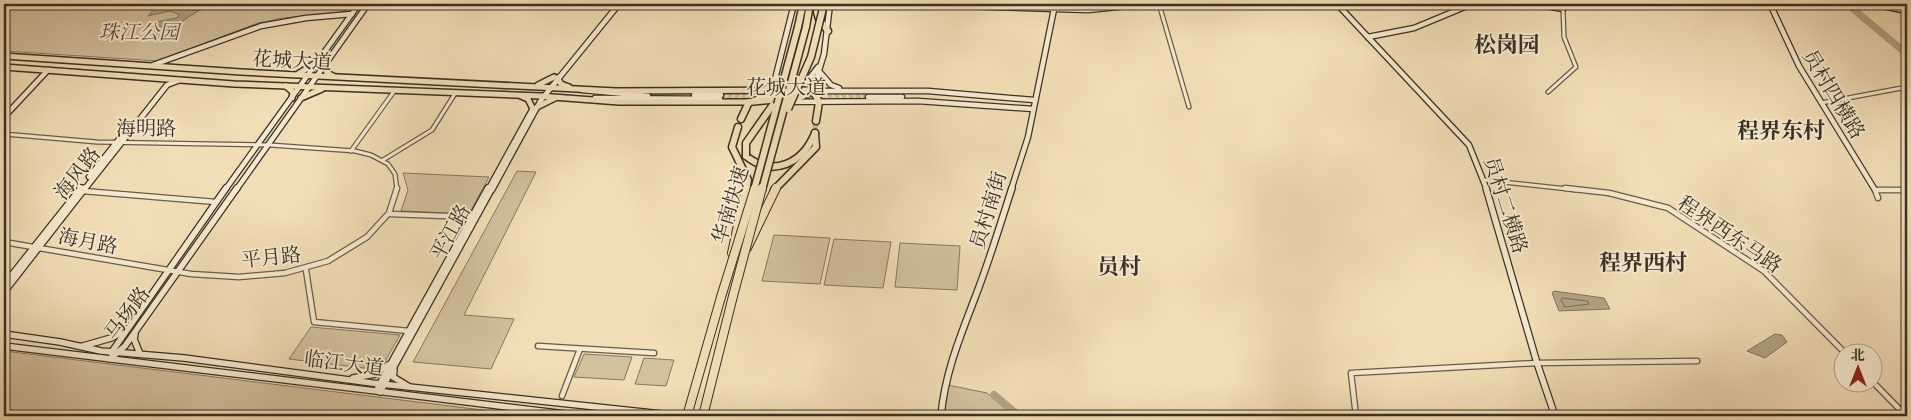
<svg xmlns="http://www.w3.org/2000/svg" width="1911" height="420" font-family="Alegreya,'Noto Serif SC',serif">
	<style>
		.green { fill: #d3c19e; stroke: #867962 }
		.water { fill: #b3a385; stroke: #82755f }
		.lines { fill: none; stroke-linecap: round; stroke-linejoin: round }
		.shore { stroke: #766a56; stroke-width: 1 }
		.stream { stroke: #82755f; stroke-width: 1 }
		.river-far1 { stroke: #b3a385; stroke-width: 7 }
		.river { stroke: #b3a385; stroke-width: 8 }
		.secondary-tunnel { stroke: #cdbb99; stroke-width: 4.5; stroke-dasharray: 4.5 2.5; stroke-linecap: butt }
		.highway-tunnel { stroke: #cdbb99; stroke-width: 6; stroke-dasharray: 6 3; stroke-linecap: butt }
		.street-far1-casing { stroke: #675c4a; stroke-width: 5.5 }
		.street-casing { stroke: #675c4a; stroke-width: 7 }
		.secondary-far1-casing { stroke: #393126; stroke-width: 7 }
		.secondary-casing { stroke: #393126; stroke-width: 8 }
		.primary-casing { stroke: #393126; stroke-width: 8 }
		.highway-far1-casing { stroke: #393126; stroke-width: 9 }
		.highway-casing { stroke: #393126; stroke-width: 10 }
		.street-far1 { stroke: #f7ead0; stroke-width: 3 }
		.street { stroke: #f7ead0; stroke-width: 4.5 }
		.secondary-far1 { stroke: #f7ead0; stroke-width: 4.5 }
		.secondary { stroke: #f7ead0; stroke-width: 5.5 }
		.primary { stroke: #f2deb6; stroke-width: 5 }
		.highway-far1 { stroke: #f2deb6; stroke-width: 6 }
		.highway { stroke: #f2deb6; stroke-width: 8 }
		.highway-bridge-far1-casing { stroke: #393126; stroke-width: 9; stroke-linecap: butt }
		.highway-bridge-casing { stroke: #393126; stroke-width: 10; stroke-linecap: butt }
		.highway-bridge-far1 { stroke: #f2deb6; stroke-width: 6 }
		.highway-bridge { stroke: #f2deb6; stroke-width: 8 }
		.labels { text-anchor: middle; stroke-width: 4; stroke-linejoin: round; paint-order: stroke }
		.park-label { font-size: 20px; font-style: italic; fill: #584e3e; stroke: #f7ead0 }
		.street-label { font-size: 20px; fill: #393126; stroke: #f7ead0 }
		.quarter-label { font-size: 22px; font-weight: bold; fill: #393126; stroke: #f7ead0 }
	</style>
	<rect width="100%" height="100%" fill="#f2deb6"/>
	<filter id="stains"><feTurbulence type="fractalNoise" baseFrequency=".004" numOctaves="4"/><feColorMatrix values="0 0 0 0 .2 0 0 0 0 .09 0 0 0 0 .02 0 0 0 .5 -.17"/></filter>
	<radialGradient id="worn" r=".72"><stop offset=".6" stop-color="#630" stop-opacity="0"/><stop offset="1" stop-color="#630" stop-opacity=".3"/></radialGradient>
	<g class="green">
		<path d="M4,4H355L353,8L340,12L283,18L258,23L158,61L4,51Z"/>
		<path d="M517,171L536,172L464,315L514,319L491,369L413,362Z"/>
		<path d="M403,173L489,177L469,214L401,211L408,190Z"/>
		<path d="M774,235L830,238L820,284L762,281Z"/>
		<path d="M834,239L891,242L883,288L824,285Z"/>
		<path d="M900,243L960,246L957,290L895,287Z"/>
		<path d="M311,327L400,335L384,363L372,369L289,359Z"/>
		<path d="M4,351L531,416H53L4,409Z"/>
		<path d="M584,354L632,357L624,380L574,377Z"/>
		<path d="M644,358L674,360L666,386L635,384Z"/>
		<path d="M948,385L987,393L1014,416H943Z"/>
	</g>
	<g class="water">
		<path d="M152,4H166L172,8L189,6V9L198,11L176,25L157,27V22L176,18L180,15L170,11L148,16L157,6Z"/>
		<path d="M1554,291L1604,298L1610,309L1559,311L1552,293Z"/>
		<path d="M1775,334L1782,335L1787,342L1765,358L1747,351Z"/>
	</g>
	<g class="lines">
		<path class="shore" d="M1563,298L1587,301L1589,304L1565,307L1561,300Z"/>
		<path class="stream" d="M198,11L216,4"/>
		<path class="river-far1" d="M1847,4L1907,54"/>
		<path class="river" d="M994,395L1019,416"/>
		<g class="secondary-tunnel">
			<path d="M813,94L868,93"/>
			<path d="M721,95L775,94"/>
			<path d="M800,98L868,97"/>
			<path d="M720,99L759,98"/>
		</g>
		<path class="highway-tunnel" d="M815,129L816,121"/>
		<defs>
			<g id="street-far1">
				<path d="M1159,4L1189,107"/>
				<path d="M1548,92L1576,67L1564,37L1563,9"/>
				<path d="M1821,103L1907,87"/>
				<path d="M4,134L97,142L270,145L355,151L371,155L388,164L395,174L397,190"/>
				<path d="M351,151L395,90"/>
				<path d="M383,160L432,130L456,92"/>
				<path d="M1484,180L1577,190"/>
			</g>
			<g id="street">
				<path d="M1565,188L1609,193L1668,208L1764,271L1844,352"/>
				<path d="M83,191L216,202"/>
				<path d="M1878,198L1875,190H1907"/>
				<path d="M390,214L473,217"/>
				<path d="M4,242L191,274L239,277L285,273L328,261L367,237L389,213L397,188"/>
				<path d="M306,270L314,322L409,331"/>
				<path d="M538,346L654,353"/>
				<path d="M1873,382L1906,416"/>
				<path d="M562,396L580,349"/>
				<path d="M1356,416L1351,373L1537,363L1697,361"/>
			</g>
			<g id="secondary-far1">
				<path d="M891,4L1088,10L1146,4"/>
				<path d="M1337,4L1469,145L1487,190"/>
				<path d="M1534,4L1563,9V4"/>
				<path d="M1770,4L1799,66L1875,190"/>
				<path d="M1368,37L1414,28L1472,4"/>
				<path d="M153,65L261,26L306,18L352,14"/>
				<path d="M818,70L831,85L839,88"/>
				<path d="M796,84L808,80L818,67"/>
				<path d="M582,90L648,96"/>
				<path d="M764,90L774,83L794,4"/>
				<path d="M813,90L824,54L830,4"/>
				<path d="M810,91H928L1034,100"/>
				<path d="M694,95H721"/>
				<path d="M868,97H902"/>
				<path d="M595,98L720,99"/>
				<path d="M754,100L782,93"/>
				<path d="M775,102L918,101L1033,109"/>
				<path d="M4,117L48,70"/>
				<path d="M89,177L124,133"/>
				<path d="M80,190L81,188"/>
				<path d="M84,190L167,85L180,80"/>
				<path d="M225,190L359,4"/>
				<path d="M236,190L368,4"/>
				<path d="M488,190L532,110"/>
				<path d="M492,190L541,100L619,4"/>
				<path d="M1011,190L1028,137L1054,9"/>
			</g>
			<g id="secondary">
				<path d="M1486,188L1537,363L1555,416"/>
				<path d="M4,285L81,188"/>
				<path d="M4,292L85,188"/>
				<path d="M4,334L60,342L101,351L184,358L372,383L681,416"/>
				<path d="M135,334L134,339L140,354"/>
				<path d="M4,346L583,416"/>
				<path d="M83,346L111,338L124,331"/>
				<path d="M111,353L226,188"/>
				<path d="M110,359L125,346L237,188"/>
				<path d="M394,370L393,377L408,386"/>
				<path d="M353,378L375,374L388,365"/>
				<path d="M378,387L488,188"/>
				<path d="M380,392L492,188"/>
				<path d="M941,416C945,370 963,330 979,287C991,255 1001,222 1012,188"/>
			</g>
			<g id="primary">
				<path d="M4,56L241,72L616,91L813,90"/>
				<path d="M325,66L327,73L333,76"/>
				<path d="M4,67L234,84L540,96L619,102H749"/>
				<path d="M298,74L319,61"/>
				<path d="M557,78L561,84L569,87"/>
				<path d="M538,85L554,77"/>
				<path d="M286,86L293,92L292,98"/>
				<path d="M521,96L528,99L533,109"/>
				<path d="M301,98L322,89"/>
				<path d="M537,107L555,98"/>
			</g>
			<g id="highway-far1">
				<path d="M818,4V6"/>
				<path d="M1877,4L1907,10"/>
				<path d="M817,12L819,19L828,31"/>
				<path d="M798,27L803,4"/>
				<path d="M806,27L810,4"/>
				<path d="M741,119L749,102L801,97L813,90L819,102L816,121"/>
				<path d="M738,127L732,147L748,180L746,190"/>
				<path d="M746,156C773,178 803,163 815,133"/>
				<path d="M774,190L816,147L815,133"/>
			</g>
			<g id="highway">
				<path d="M747,248L776,188"/>
				<path d="M732,253L746,188"/>
				<path d="M687,416L721,297"/>
				<path d="M703,416L733,296"/>
			</g>
		</defs>
		<use href="#street-far1" class="street-far1-casing"/>
		<use href="#street" class="street-casing"/>
		<use href="#secondary-far1" class="secondary-far1-casing"/>
		<use href="#secondary" class="secondary-casing"/>
		<use href="#primary" class="primary-casing"/>
		<use href="#highway-far1" class="highway-far1-casing"/>
		<use href="#highway" class="highway-casing"/>
		<use href="#street-far1" class="street-far1"/>
		<use href="#street" class="street"/>
		<use href="#secondary-far1" class="secondary-far1"/>
		<use href="#secondary" class="secondary"/>
		<use href="#primary" class="primary"/>
		<use href="#highway-far1" class="highway-far1"/>
		<use href="#highway" class="highway"/>
		<defs>
			<g id="highway-bridge-far1">
				<path d="M788,109L811,57L824,4"/>
				<path d="M746,156V143L772,106"/>
				<path d="M754,190L798,27"/>
				<path d="M762,190L806,27"/>
			</g>
			<g id="highway-bridge">
				<path d="M733,296L762,188"/>
				<path d="M721,297L755,188"/>
			</g>
		</defs>
		<use href="#highway-bridge-far1" class="highway-bridge-far1-casing"/>
		<use href="#highway-bridge" class="highway-bridge-casing"/>
		<use href="#highway-bridge-far1" class="highway-bridge-far1"/>
		<use href="#highway-bridge" class="highway-bridge"/>
	</g>
	<g class="labels">
		<g class="park-label">
			<text x="139" y="39">珠江公园</text>
		</g>
		<g class="street-label">
			<text transform="translate(292 60) rotate(3)" y="7">花城大道</text>
			<text x="786" y="94">花城大道</text>
			<text transform="translate(1834 94) rotate(59)" y="7">员村四横路</text>
			<text x="146" y="135">海明路</text>
			<text transform="translate(77 173) rotate(-52)" y="7">海风路</text>
			<text transform="translate(730 205) rotate(-73)" y="7">华南快速</text>
			<text transform="translate(1506 205) rotate(72)" y="7">员村二横路</text>
			<text transform="translate(988 210) rotate(-73)" y="7">员村南街</text>
			<text transform="translate(450 232) rotate(-61)" y="7">平江路</text>
			<text transform="translate(1730 234) rotate(34)" y="7">程界西东马路</text>
			<text transform="translate(88 241) rotate(11)" y="7">海月路</text>
			<text transform="translate(271 257) rotate(-6)" y="7">平月路</text>
			<text transform="translate(127 313) rotate(-53)" y="7">马场路</text>
			<text transform="translate(344 363) rotate(7)" y="7">临江大道</text>
		</g>
		<g class="quarter-label">
			<text x="1507" y="52">松岗园</text>
			<text x="1781" y="138">程界东村</text>
			<text x="1643" y="270">程界西村</text>
			<text x="1119" y="274">员村</text>
		</g>
	</g>
	<rect width="1911" height="420" fill="none" stroke="#f2deb6" stroke-width="20"/>
	<rect x="5" y="5" width="1901" height="410" fill="none" stroke="#393126" stroke-width="2.5"/>
	<rect x="10" y="10" width="1891" height="400" fill="none" stroke="#393126"/>
	<g transform="translate(1858 368)"><circle r="24" fill="#f7ead0" stroke="#aba08c"/>
	<path d="M0-4L9 19L0 12L-9 19Z" fill="#8f2418"/>
	<text y="-8" font-size="14" font-weight="bold" text-anchor="middle" fill="#393126">北</text>
	</g>
	<rect width="100%" height="100%" filter="url(#stains)"/>
	<rect width="100%" height="100%" fill="url(#worn)"/>
</svg>
